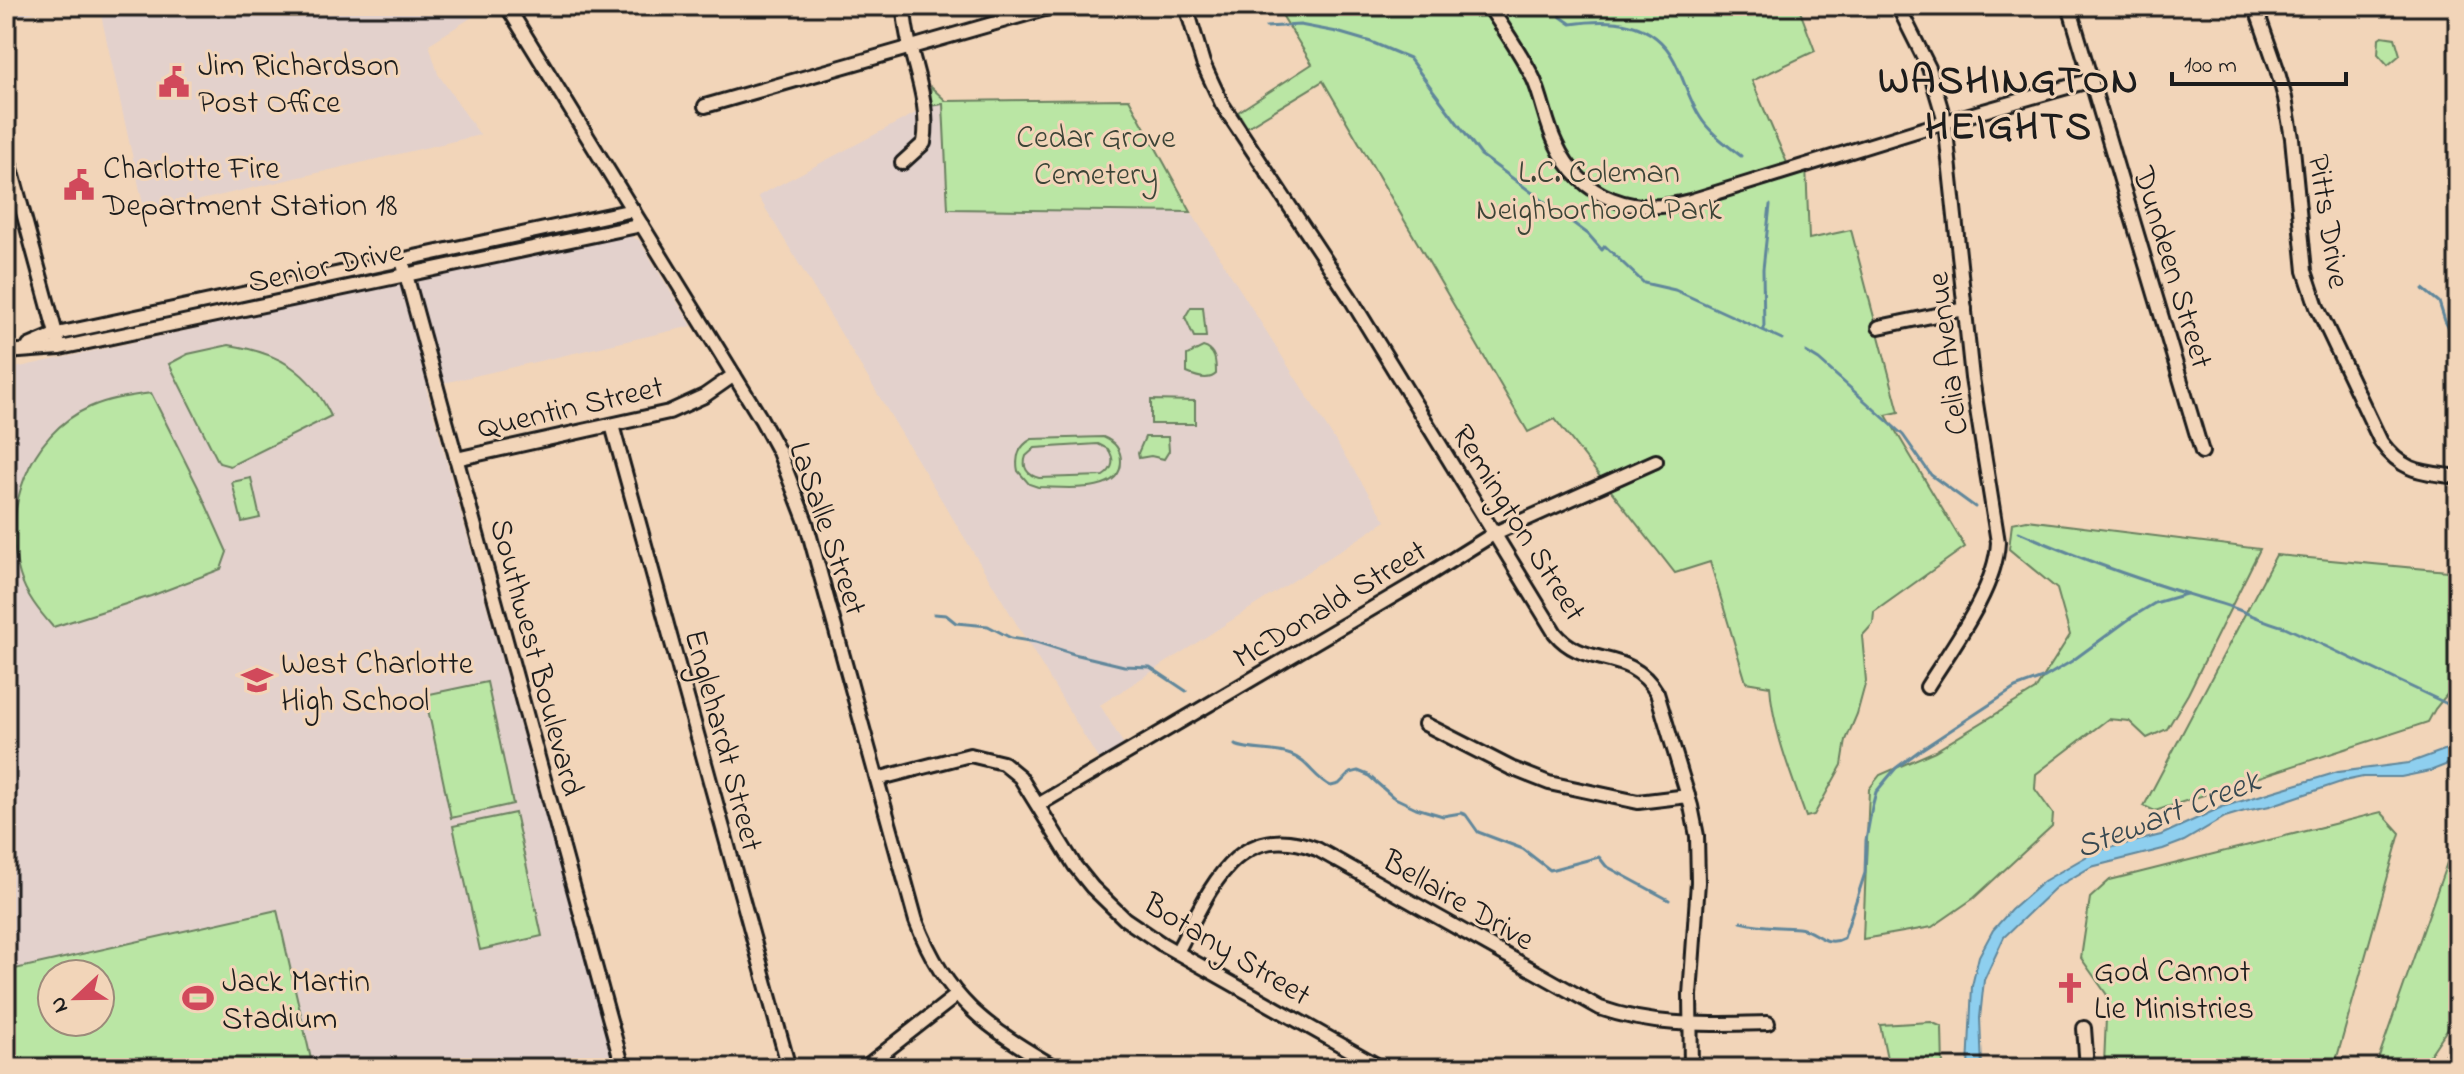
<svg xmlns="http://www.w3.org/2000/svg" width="2464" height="1074" font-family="'Indie Flower',sans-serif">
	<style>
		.built { fill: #e3d1cc; fill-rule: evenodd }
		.green { fill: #bae6a4; stroke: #6b8160; stroke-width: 2; fill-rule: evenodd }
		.water { fill: #8ecfef; stroke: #60879b; stroke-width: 2 }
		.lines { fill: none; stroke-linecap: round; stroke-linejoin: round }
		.stream { stroke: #60879b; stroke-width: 3 }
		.minor-casing { stroke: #1c1c1c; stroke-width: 18 }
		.highway-casing { stroke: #1c1c1c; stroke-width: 24 }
		.minor { stroke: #f2d5b9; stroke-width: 12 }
		.highway { stroke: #ffdd96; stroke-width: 18 }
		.labels { text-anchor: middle; stroke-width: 6; stroke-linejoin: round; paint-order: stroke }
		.poi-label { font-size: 32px; fill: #1c1c1c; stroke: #f2d5b9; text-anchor: start }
		.park-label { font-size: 32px; fill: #3c4437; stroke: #f2d5b9 }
		.street-label { font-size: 32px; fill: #1c1c1c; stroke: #f2d5b9 }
		.water-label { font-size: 34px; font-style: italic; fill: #384951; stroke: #f2d5b9 }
		.district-label { font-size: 40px; font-weight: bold; letter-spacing: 2px; fill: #1c1c1c; stroke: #f2d5b9 }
	</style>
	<rect width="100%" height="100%" fill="#f2d5b9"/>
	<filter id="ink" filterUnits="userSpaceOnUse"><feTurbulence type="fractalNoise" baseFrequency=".0125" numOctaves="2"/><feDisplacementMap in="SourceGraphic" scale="16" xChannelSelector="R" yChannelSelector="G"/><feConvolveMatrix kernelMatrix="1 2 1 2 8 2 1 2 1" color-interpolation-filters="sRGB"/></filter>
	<g filter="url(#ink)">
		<g class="built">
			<path d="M6,6H60L6,19Z"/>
			<path d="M99,6H490L429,44L438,74L480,135L145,213Z"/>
			<path d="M943,103L949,209L1191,212L1386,521L1100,705L1126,748L1100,762L758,196L929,106Z"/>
			<path d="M626,234L639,240L692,326L426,387L612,1057L554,1068H6V370ZM52,974H100V1022H52Z"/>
		</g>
		<g class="green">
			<path d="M1289,6H1798L1815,51L1752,81L1790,170L1806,165L1809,239L1851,230L1899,412L1886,415L1965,547L1874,612L1873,624L1862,636L1866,681L1857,714L1846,740L1842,765L1814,815L1806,817C1791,774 1773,731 1770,686L1746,682L1710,562L1675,573L1555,419L1528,432L1323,81L1247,127L1238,112L1312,64L1279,10Z"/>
			<path d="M2382,36L2395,38L2400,55L2388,65L2378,54L2379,38Z"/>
			<path d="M931,87L946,101L1129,99L1191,212L948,209L943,104L929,106Z"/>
			<path d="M1191,307H1203L1206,337H1194L1185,317Z"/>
			<path d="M229,345C279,353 309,370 331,416L230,466L219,463L169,364L188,354Z"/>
			<path d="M1203,347C1216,350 1216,363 1216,374C1209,381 1196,377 1187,373V355Z"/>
			<path d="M151,393L198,487L227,552L221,569L151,596L53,627C39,611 26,595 20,575C1,513 28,434 90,407C110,398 130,396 151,393Z"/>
			<path d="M1151,400L1195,401V424H1151Z"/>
			<path d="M1103,437C1113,441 1121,448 1121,461C1122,496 1062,487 1038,487L1029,484L1018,471C1015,457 1019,446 1032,439ZM1098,444L1108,449C1115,459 1114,469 1103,476L1039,478C1027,475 1022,467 1026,456L1035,448Z"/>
			<path d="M1145,437H1168L1169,451L1164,459L1151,456L1139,458L1138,453Z"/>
			<path d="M251,478L260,518L242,522L232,482Z"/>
			<path d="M2027,520L2260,549L2188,694L2167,729L2147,738L2129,721L2108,719L2036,774L2035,789L2053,814L2052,826L1974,898L1932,927L1863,939L1869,789L1880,775L1935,751L2035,690L2070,635L2057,589L2009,549L2012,523Z"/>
			<path d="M2276,555L2458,572V681L2435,709L2428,722L2155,811L2144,806Z"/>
			<path d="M487,682L513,804L451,818L425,695Z"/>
			<path d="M2458,799V1013L2421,1068H2375L2457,834L2452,801Z"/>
			<path d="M2381,812L2400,833L2334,1068H2107L2104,1064L2107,995L2081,958L2090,898L2110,880Z"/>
			<path d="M515,813L542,936L480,950L453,826Z"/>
			<path d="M277,910L313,1068H6V971ZM52,974H100V1022H52Z"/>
			<path d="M1931,1022L1942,1027L1943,1068H1889L1880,1025Z"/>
		</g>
		<path class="water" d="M2458,745V760L2430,771L2401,777H2363L2344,781L2270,806L2245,811L2225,817L2184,841L2163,849L2091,867L2055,888L2004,937L1984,980L1980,1018L1982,1068H1968L1972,986L1979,956L1993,930L2011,910L2044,881L2096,851L2161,835L2222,807L2338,772L2409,763Z"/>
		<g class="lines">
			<g class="stream">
				<path d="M1555,6L1561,17L1571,24C1611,18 1653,20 1674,60C1684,79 1689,100 1700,117C1710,133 1726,144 1741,156"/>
				<path d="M1266,27L1300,25L1337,32L1371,42L1409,58L1481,155L1588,234L1602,250L1605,246L1644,283L1675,290L1782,339"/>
				<path d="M2423,289L2439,302L2445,321L2458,346"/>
				<path d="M1764,330L1763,269L1770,205"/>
				<path d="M1806,352L1819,360L1903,435L1931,475L1975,507"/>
				<path d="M2019,532C2085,561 2153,585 2222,604C2243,610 2263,622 2285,627L2458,709"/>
				<path d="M934,614L946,615L956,623L988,626L1011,638L1036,642L1074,654L1124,666L1150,667L1186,691"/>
				<path d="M1235,745C1253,752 1273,748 1291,755C1308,761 1315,779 1331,786L1339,784L1350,773L1358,771L1368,775L1393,797L1416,808L1443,816L1461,813L1466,815L1478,832L1523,849L1550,870L1599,857L1606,866L1669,900"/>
				<path d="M1741,922C1761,927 1778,927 1798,928C1815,929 1824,949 1844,938L1865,873L1866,840L1872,807L1876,792L1896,768L1919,751L2015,688L2045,677L2072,661L2132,617L2155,603L2186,594"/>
			</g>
			<defs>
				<g id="minor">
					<path d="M507,6L761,419L779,452L806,522L916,921C947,1001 985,1026 1056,1068"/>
					<path d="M1186,6L1203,63L1222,104L1349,296L1555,633C1585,670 1629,646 1657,693L1691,806L1697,836L1698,882L1690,995L1691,1068"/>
					<path d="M1489,6C1504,30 1522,54 1534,80C1543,101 1546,124 1556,144C1582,200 1634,216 1690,201L1945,122L2092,80"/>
					<path d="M1898,6L1929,68L1945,122L1972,378L1998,542C1996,589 1952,647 1927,687"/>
					<path d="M2069,6L2202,452"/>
					<path d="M2255,6L2277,69L2285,98L2292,138L2305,271L2317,307L2381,442C2403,473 2423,472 2458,477"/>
					<path d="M705,106L1055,6"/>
					<path d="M6,150L58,341"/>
					<path d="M902,163L924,143C932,95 905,53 904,6"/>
					<path d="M402,260L623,1068"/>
					<path d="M1879,327L1965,309"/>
					<path d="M29,346L57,334L633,210"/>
					<path d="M6,352L60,348L642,225"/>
					<path d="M612,425L789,1068"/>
					<path d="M456,459L669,412L704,396L734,375"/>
					<path d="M1425,724L1511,768L1549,783L1638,802L1688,796"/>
					<path d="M877,779L970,755L1003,763L1020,777L1075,866L1092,887L1125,919L1162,944L1382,1068"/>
					<path d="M1038,805L1412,585L1495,533L1656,461"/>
					<path d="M1177,952C1209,893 1234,817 1317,849L1600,1008C1657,1028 1709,1024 1768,1023"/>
					<path d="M2084,1028L2087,1068"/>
					<path d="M864,1068L957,995"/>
				</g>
				<path id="highway" d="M2450,1068L2458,1054"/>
			</defs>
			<use href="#minor" class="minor-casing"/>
			<use href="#highway" class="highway-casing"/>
			<use href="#minor" class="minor"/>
			<use href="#highway" class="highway"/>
		</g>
	</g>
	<defs>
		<symbol id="civic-bare" viewBox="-9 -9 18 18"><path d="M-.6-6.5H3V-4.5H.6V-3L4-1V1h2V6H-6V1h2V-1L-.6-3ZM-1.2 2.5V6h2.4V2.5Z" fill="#d1495b" stroke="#f2d5b9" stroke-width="2.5" paint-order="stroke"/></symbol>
		<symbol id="school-bare" viewBox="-9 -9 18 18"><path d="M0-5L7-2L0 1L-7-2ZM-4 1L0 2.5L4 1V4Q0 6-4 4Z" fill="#d1495b" stroke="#f2d5b9" stroke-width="2.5" paint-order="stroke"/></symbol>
		<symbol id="church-bare" viewBox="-9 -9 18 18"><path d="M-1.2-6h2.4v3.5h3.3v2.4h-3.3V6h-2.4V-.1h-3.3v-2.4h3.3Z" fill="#d1495b" stroke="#f2d5b9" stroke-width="2.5" paint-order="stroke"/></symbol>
		<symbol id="stadium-bare" viewBox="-9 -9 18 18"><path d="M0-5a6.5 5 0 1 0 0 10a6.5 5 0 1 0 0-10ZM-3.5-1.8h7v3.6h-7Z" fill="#d1495b" stroke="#f2d5b9" stroke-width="2.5" paint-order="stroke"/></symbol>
	</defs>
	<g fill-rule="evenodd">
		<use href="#civic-bare" x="152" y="60" width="44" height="44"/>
		<use href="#civic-bare" x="57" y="163" width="44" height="44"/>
		<use href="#school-bare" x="235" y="658" width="44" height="44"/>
		<use href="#church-bare" x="2048" y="966" width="44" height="44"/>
		<use href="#stadium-bare" x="176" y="976" width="44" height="44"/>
	</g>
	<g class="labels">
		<g class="poi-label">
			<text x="198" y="75">Jim Richardson<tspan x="198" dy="37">Post Office</tspan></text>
			<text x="103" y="178">Charlotte Fire<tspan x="103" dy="37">Department Station 18</tspan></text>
			<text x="281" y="673">West Charlotte<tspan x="281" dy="37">High School</tspan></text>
			<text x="2094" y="981">God Cannot<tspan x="2094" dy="37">Lie Ministries</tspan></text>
			<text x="222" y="991">Jack Martin<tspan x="222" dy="37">Stadium</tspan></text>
		</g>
		<g class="park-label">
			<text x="1096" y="147">Cedar Grove<tspan x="1096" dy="37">Cemetery</tspan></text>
			<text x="1599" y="182">L.C. Coleman<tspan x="1599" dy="37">Neighborhood Park</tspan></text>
		</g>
		<g class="street-label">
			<text transform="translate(2330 221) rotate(81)" y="11">Pitts Drive</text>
			<text transform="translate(325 265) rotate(-12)" y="11">Senior Drive</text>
			<text transform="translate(2174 267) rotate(73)" y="11">Dundeen Street</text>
			<text transform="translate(1946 354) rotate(-97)" y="11">Celia Avenue</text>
			<text transform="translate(570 406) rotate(-13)" y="11">Quentin Street</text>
			<text transform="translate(1520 522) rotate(58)" y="11">Remington Street</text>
			<text transform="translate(829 528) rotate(71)" y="11">LaSalle Street</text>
			<text transform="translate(1329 603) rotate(-31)" y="11">McDonald Street</text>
			<text transform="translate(538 657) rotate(75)" y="11">Southwest Boulevard</text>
			<text transform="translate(725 740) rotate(75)" y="11">Englehardt Street</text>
			<text transform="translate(1459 899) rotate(30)" y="11">Bellaire Drive</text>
			<text transform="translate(1228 948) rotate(31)" y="11">Botany Street</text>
		</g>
		<g class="water-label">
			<text transform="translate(2167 812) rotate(-21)" y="12">Stewart Creek</text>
		</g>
		<g class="district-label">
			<text x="2009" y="92">WASHINGTON<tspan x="2009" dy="46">HEIGHTS</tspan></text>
		</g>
	</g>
	<rect width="2464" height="1074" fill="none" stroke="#f2d5b9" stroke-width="32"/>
	<rect x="16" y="16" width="2432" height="1042" fill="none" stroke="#1c1c1c" stroke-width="3" filter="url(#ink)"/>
	<g transform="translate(76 998) rotate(248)"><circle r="38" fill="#f2d5b9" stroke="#9c8b7a" stroke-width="2"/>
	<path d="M0-6L14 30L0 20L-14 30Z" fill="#d1495b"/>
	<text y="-12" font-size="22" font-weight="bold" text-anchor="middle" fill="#1c1c1c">N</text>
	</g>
	<path d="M2172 72v12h174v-12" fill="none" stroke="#1c1c1c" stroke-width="4"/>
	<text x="2184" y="72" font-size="24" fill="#1c1c1c" stroke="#f2d5b9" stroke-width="6" paint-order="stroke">100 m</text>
</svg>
